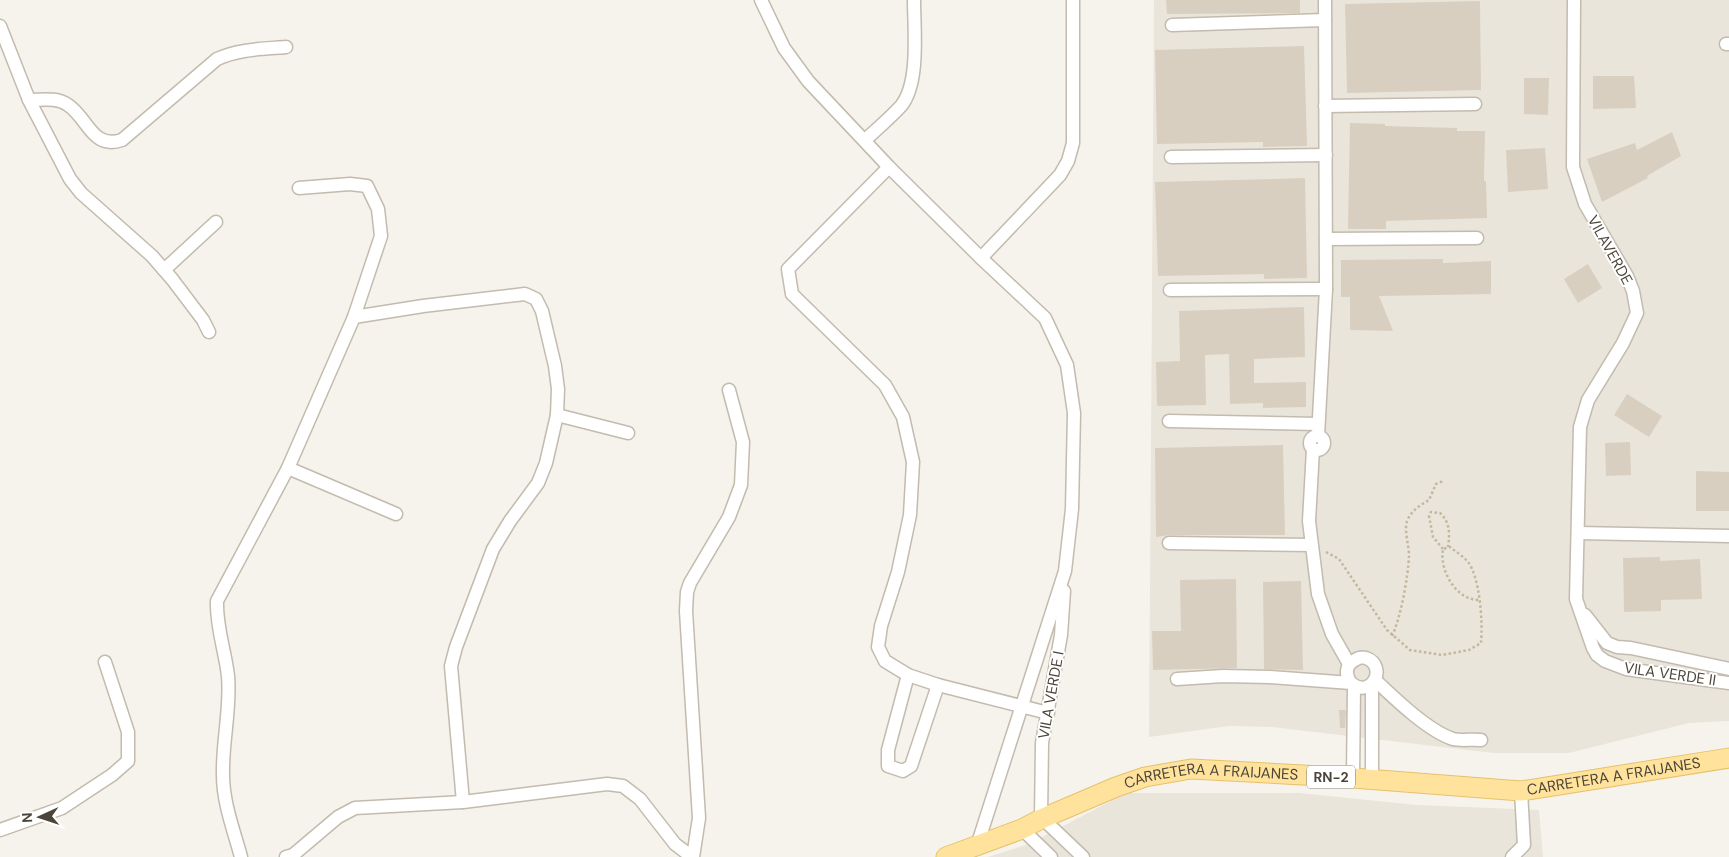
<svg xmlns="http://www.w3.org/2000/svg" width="1729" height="857" font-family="'DM Sans',sans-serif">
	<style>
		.residential { fill: #eae5da }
		.building { fill: #d8cfc1 }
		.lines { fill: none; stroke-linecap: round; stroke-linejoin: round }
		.minor-casing { stroke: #c2bbae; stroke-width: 15 }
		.primary-casing { stroke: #e6c16a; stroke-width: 21 }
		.path { stroke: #c4b79f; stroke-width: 2.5; stroke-dasharray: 2.5 2.5; stroke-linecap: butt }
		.minor { stroke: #fff; stroke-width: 12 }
		.primary { stroke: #ffe39c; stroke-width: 19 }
		.labels { text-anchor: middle; stroke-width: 4; stroke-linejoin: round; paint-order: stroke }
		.shield { fill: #fff; stroke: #817c74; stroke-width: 1 }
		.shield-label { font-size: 14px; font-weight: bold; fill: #4b4439 }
		.street-label { font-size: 15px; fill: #4b4439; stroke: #fff }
	</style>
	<rect width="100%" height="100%" fill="#f6f3ec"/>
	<g class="residential">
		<path d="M1154,0H1729V721L1689,723L1569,753H1493L1272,727L1229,726L1149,737Z"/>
		<path d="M1126,793H1299L1417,805L1539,810L1543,857H988L1029,844Z"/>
	</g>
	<g class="building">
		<path d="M1166,0H1300V13L1167,14Z"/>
		<path d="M1480,1L1481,90L1347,93L1345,4Z"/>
		<path d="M1304,46L1307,146L1263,147V142L1157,144L1155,50Z"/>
		<path d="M1593,76H1634L1636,108L1593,109Z"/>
		<path d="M1524,78H1549L1548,115L1524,114Z"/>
		<path d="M1350,123L1385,124V126L1457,128V131H1485L1484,181H1486L1487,218L1386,221V229H1348Z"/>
		<path d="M1672,132L1681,156L1647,176L1648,178L1602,202L1587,159L1635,143L1637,150Z"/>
		<path d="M1545,148L1548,189L1508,192L1506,150Z"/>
		<path d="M1305,178L1307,278L1264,279V274L1158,276L1155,182Z"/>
		<path d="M1443,259V263L1491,261V294L1379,296L1393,331L1350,330V297H1341V260Z"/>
		<path d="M1588,264L1602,288L1578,303L1564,279Z"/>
		<path d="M1304,307L1305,357L1254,359V383L1306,382V407L1263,408V403L1230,404L1229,354L1205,355L1206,405L1157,406L1156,362L1180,361L1179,311Z"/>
		<path d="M1627,394L1662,416L1649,437L1614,415Z"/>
		<path d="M1630,442L1631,475L1606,476L1605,443Z"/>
		<path d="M1283,445L1285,535H1169L1156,537L1155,448Z"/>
		<path d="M1696,471L1729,472V511H1696Z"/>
		<path d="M1660,557V561L1700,559L1702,599L1661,600V611L1624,612L1623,558Z"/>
		<path d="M1236,579L1237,668L1153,670L1152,631H1181L1180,580Z"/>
		<path d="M1301,581L1303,670L1264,669L1263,582Z"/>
		<path d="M1339,710H1346L1345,728H1340Z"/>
	</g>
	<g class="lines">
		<defs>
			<g id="minor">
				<path d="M761,0L784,48L808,81L889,167L981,258L1045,318L1067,365L1074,413L1072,509L1065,571L977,846"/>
				<path d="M1574,0L1573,167L1585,204L1627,276L1633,291L1637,313L1623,343L1588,400L1580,427L1576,599L1593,648L1597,655L1605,661L1626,669L1729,683"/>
				<path d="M1172,25L1325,20"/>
				<path d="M0,26L29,100L70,179L81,193L152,256L172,279L203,320L209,332"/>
				<path d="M1726,44H1729"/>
				<path d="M29,100C42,100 57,97 68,105C88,118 92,150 122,140L217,59C239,49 262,49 286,47"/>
				<path d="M1325,106L1475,104"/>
				<path d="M865,140C877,129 890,118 901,106C920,83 914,29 914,0"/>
				<path d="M1171,157L1326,155"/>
				<path d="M889,167L788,269L792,294L885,385L903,417L913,462L910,515L898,572L881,626L878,647L885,661L908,675L938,685L1048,713"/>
				<path d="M1326,239L1477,238"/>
				<path d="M981,258L1060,175L1068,161L1073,143V0"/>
				<path d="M164,270L216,222"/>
				<path d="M1170,290L1326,289"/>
				<path d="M354,317L423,306L525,294L536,299L542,311L555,366L558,389L557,415L546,463L538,483L510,521L493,549L456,647L451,666L463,802"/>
				<path d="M557,415L628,433"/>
				<path d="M1169,421L1318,424"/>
				<path d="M1318,436L1326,289L1325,0"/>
				<circle cx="1317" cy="443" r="7"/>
				<path d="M1313,449L1309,521L1318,594L1332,634L1349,664"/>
				<path d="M288,468L396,514"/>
				<path d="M1578,533L1729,536"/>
				<path d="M1169,543L1311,545"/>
				<path d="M1585,615L1607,643L1617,647L1631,648L1729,669"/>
				<path d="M908,675L888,750V766L903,771L911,766L938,685"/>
				<path d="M1177,679L1223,676L1270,677L1351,683C1372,700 1388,666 1366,658C1362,657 1358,658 1355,660C1345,665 1345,675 1351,683"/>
				<path d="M1375,680C1394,698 1428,731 1453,739C1461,741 1472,739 1481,740"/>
				<path d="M1353,778L1354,686"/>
				<path d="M1372,779V684"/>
				<path d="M1042,818L1083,857"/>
				<path d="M1041,819L1042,743L1061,635L1064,591"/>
				<path d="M1022,829L1051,857"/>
				<path d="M0,830L62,808L112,775L128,761V732L105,662"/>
				<path d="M241,857C234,831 223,803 223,775C222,742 231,709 228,676C225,650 216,627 217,601L288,468L354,317L381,236L378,209L367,186L350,184L299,188"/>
				<path d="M286,857L293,855L338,817L355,808L463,802L607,784L623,786L640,799L675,844L692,857"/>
				<path d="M693,857L699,818L686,611L687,592L690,583L729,517L741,485L743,442L729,390"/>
				<path d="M1512,857L1524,845L1521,791"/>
			</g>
			<g id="primary">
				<path id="s1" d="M946,857L1022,829L1041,819L1116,787L1145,777L1191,769L1340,777L1521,791L1729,758"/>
			</g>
		</defs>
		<use href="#minor" class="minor-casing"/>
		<use href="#primary" class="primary-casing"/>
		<g class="path">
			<path d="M1443,549L1433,537L1429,516L1431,512L1440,513C1450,522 1450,534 1448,547"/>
			<path d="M1326,552L1339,559L1387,630L1410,650L1442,655L1469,650L1481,643C1483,624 1480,577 1468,562C1463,556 1456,552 1450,547L1443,549C1439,570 1456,601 1480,600"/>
			<path d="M1392,636C1401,617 1408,577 1409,556C1409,545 1404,531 1407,521C1411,511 1420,505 1429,500L1436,484L1443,481"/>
		</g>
		<use href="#minor" class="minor"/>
		<use href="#primary" class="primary"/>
	</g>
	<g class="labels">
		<rect class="shield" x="1307" y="765.5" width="48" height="23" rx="4"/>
		<g class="shield-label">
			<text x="1331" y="782">RN-2</text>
		</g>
		<g class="street-label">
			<text transform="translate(1610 250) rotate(61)" y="5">VILAVERDE</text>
			<text transform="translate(1670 674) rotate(8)" y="5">VILA VERDE II</text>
			<text transform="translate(1051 695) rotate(-80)" y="5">VILA VERDE I</text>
			<text dy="5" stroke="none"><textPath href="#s1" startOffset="686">CARRETERA A FRAIJANES</textPath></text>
			<text dy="5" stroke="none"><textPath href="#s1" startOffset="281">CARRETERA A FRAIJANES</textPath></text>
		</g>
	</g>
	<g transform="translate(40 817) rotate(267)" stroke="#ffffff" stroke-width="4" paint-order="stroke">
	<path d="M0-4L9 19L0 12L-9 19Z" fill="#4b4439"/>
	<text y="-8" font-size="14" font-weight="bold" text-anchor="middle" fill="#4b4439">N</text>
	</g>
</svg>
